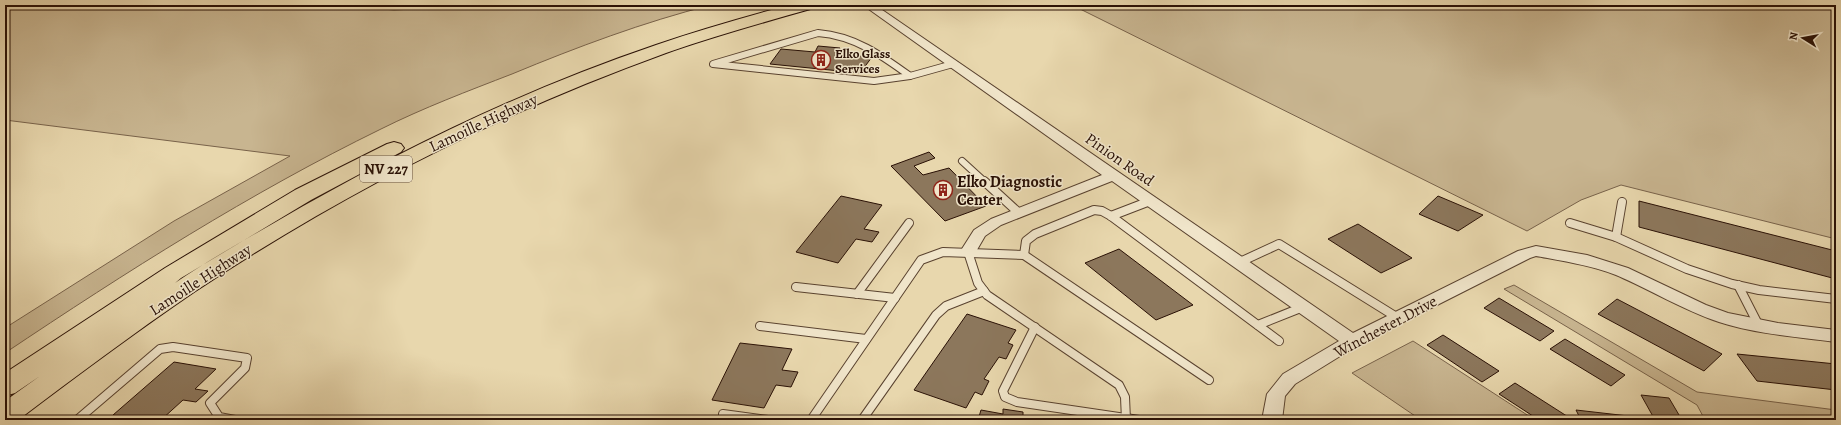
<svg xmlns="http://www.w3.org/2000/svg" width="1841" height="425" font-family="Alegreya,serif">
	<style>
		.green { fill: #c8b590; stroke: #78624a }
		.building { fill: #8c775c; stroke: #291005 }
		.lines { fill: none; stroke-linecap: round; stroke-linejoin: round }
		.lane-far1-casing { stroke: #59422f; stroke-width: 8 }
		.lane-casing { stroke: #59422f; stroke-width: 10 }
		.street-casing { stroke: #59422f; stroke-width: 2 }
		.primary-casing { stroke: #291005; stroke-width: 2 }
		.path { stroke: #291005; stroke-width: 2; stroke-dasharray: 1 1.5; stroke-linecap: butt }
		.lane-far1 { stroke: #f0e5ca; stroke-width: 6 }
		.lane { stroke: #f0e5ca; stroke-width: 8 }
		.street { fill: #f0e5ca; fill-rule: evenodd }
		.primary { fill: #e8d7ad; fill-rule: evenodd }
		.labels { text-anchor: middle; stroke-width: 3; stroke-linejoin: round; paint-order: stroke }
		.far-poi-label { font-size: 13px; font-weight: bold; fill: #291005; stroke: #f0e5ca; text-anchor: start }
		.shield { fill: #f0e5ca; stroke: #655040; stroke-width: 1 }
		.shield-label { font-size: 15px; font-weight: bold; fill: #291005 }
		.street-label { font-size: 16px; fill: #291005; stroke: #f0e5ca }
		.poi-label { font-size: 16px; font-weight: bold; fill: #291005; stroke: #f0e5ca; text-anchor: start }
	</style>
	<rect width="100%" height="100%" fill="#e8d7ad"/>
	<filter id="stains"><feTurbulence type="fractalNoise" baseFrequency=".005" numOctaves="4"/><feColorMatrix values="0 0 0 0 .2 0 0 0 0 .09 0 0 0 0 .02 0 0 0 .5 -.17"/></filter>
	<radialGradient id="worn" r=".72"><stop offset=".6" stop-color="#630" stop-opacity="0"/><stop offset="1" stop-color="#630" stop-opacity=".3"/></radialGradient>
	<g class="green">
		<path d="M5,5H336L394,10L487,5H711C644,22 577,47 512,74C468,91 423,108 381,129C250,193 126,272 5,353V328L174,221L290,156L5,120Z"/>
		<path d="M1072,5H1836V239L1621,185L1581,200L1527,231Z"/>
		<path d="M1514,285L1697,392L1836,410V420H1705L1697,405L1504,289Z"/>
		<path d="M1413,341L1535,420H1421L1352,373Z"/>
	</g>
	<g class="building">
		<path d="M818,46L840,48L837,54L872,57L860,73L770,64L781,49L815,52Z"/>
		<path d="M929,152L935,158L914,166L923,175L949,168L986,206L945,221L891,166Z"/>
		<path d="M841,196L882,205L864,229L879,232L872,242L856,239L838,263L796,252Z"/>
		<path d="M1438,196L1483,215L1458,231L1419,214Z"/>
		<path d="M1639,201L1836,251V279L1639,227Z"/>
		<path d="M1358,224L1412,258L1381,273L1328,239Z"/>
		<path d="M1119,249L1193,305L1156,320L1085,263Z"/>
		<path d="M1499,298L1554,331L1540,341L1484,308Z"/>
		<path d="M1617,299L1722,354L1704,371L1598,314Z"/>
		<path d="M967,314L1016,330L1008,343L1013,345L1006,359L999,357L984,379L989,381L982,395L975,392L966,408L914,390Z"/>
		<path d="M1443,335L1499,371L1482,382L1427,345Z"/>
		<path d="M1565,339L1625,375L1611,386L1550,349Z"/>
		<path d="M740,343L792,349L782,370L798,372L791,387L776,385L764,408L712,400Z"/>
		<path d="M1737,354L1836,364V390L1757,381Z"/>
		<path d="M174,362L216,369L195,389L208,391L196,402L183,400L161,420H141L113,415Z"/>
		<path d="M1515,383L1573,420H1539L1499,394Z"/>
		<path d="M1641,395L1669,398L1682,420H1655Z"/>
		<path d="M1003,409L1023,412V419L1031,420H978L981,410L1003,414Z"/>
		<path d="M1576,410L1646,418L1647,420H1581Z"/>
	</g>
	<g class="lines">
		<defs>
			<g id="lane-far1">
				<path d="M818,33C855,36 881,55 910,76L874,81L713,64Z"/>
				<path d="M910,76L953,64"/>
				<path d="M962,161L985,182"/>
			</g>
			<g id="lane">
				<path d="M984,181L1019,213"/>
				<path d="M1111,216L1150,201"/>
				<path d="M1570,223L1616,237L1687,269L1732,284L1759,290L1836,299"/>
				<path d="M1616,237L1622,202"/>
				<path d="M968,252L978,283L987,295L1119,385L1125,397L1126,420"/>
				<path d="M1024,255L1026,241L1035,234L1094,210L1102,211L1111,216L1279,341"/>
				<path d="M1240,262L1279,244L1398,318"/>
				<path d="M1738,285L1759,326"/>
				<path d="M796,287L895,298"/>
				<path d="M857,294L909,223"/>
				<path d="M1258,325L1303,307"/>
				<path d="M760,326L866,339"/>
				<path d="M1035,327L1003,391L1005,397L1017,402L1139,420"/>
				<path d="M723,414L768,420"/>
				<path d="M77,420L160,349L173,347L247,358L245,368L210,403L219,417L235,420"/>
				<path d="M811,420L921,260L943,252L1024,255L1209,380"/>
				<path d="M862,420L936,315L946,306L984,291"/>
			</g>
			<path id="street" d="M863,5H875L1353,333L1518,251L1536,246L1587,255L1628,268L1706,305L1728,313L1778,323L1836,330V342C1797,337 1756,334 1719,322C1683,310 1651,290 1616,275C1590,265 1563,261 1536,256L1530,258L1358,345L1295,384L1285,396L1282,420H1262L1267,394L1283,374L1339,341L1112,181L1001,225L985,236L974,255L968,257L962,255L960,252L974,230L991,219L1102,175Z"/>
			<path id="primary" d="M790,5H816L814,8C764,22 714,36 666,53C500,113 341,194 194,292C134,333 76,376 18,420H5V401L40,376L15,393L5,396V373L165,268L295,190L387,144L394,142L401,144L404,148L401,152L311,200L181,278L175,283C207,261 241,242 274,223C396,152 523,90 656,45C700,30 745,17 790,5Z"/>
		</defs>
		<use href="#lane-far1" class="lane-far1-casing"/>
		<use href="#lane" class="lane-casing"/>
		<use href="#street" class="street-casing"/>
		<use href="#primary" class="primary-casing"/>
		<path class="path" d="M1793,5L1836,8"/>
		<use href="#lane-far1" class="lane-far1"/>
		<use href="#lane" class="lane"/>
		<use href="#street" class="street"/>
		<use href="#primary" class="primary"/>
	</g>
	<defs>
		<symbol id="building-ring" viewBox="-11 -11 22 22"><circle r="9.5" fill="#f0e5ca" stroke="#8f2418" stroke-width="1.5"/><path d="M-4-6H4V6H1V3H-1V6H-4ZM-2.5-4.3h1.7v1.8h-1.7ZM.8-4.3h1.7v1.8H.8ZM-2.5-1h1.7V.8h-1.7ZM.8-1h1.7V.8H.8Z" fill="#8f2418"/></symbol>
	</defs>
	<g fill-rule="evenodd">
		<use href="#building-ring" x="810" y="49" width="22" height="22"/>
		<use href="#building-ring" x="932" y="179" width="22" height="22"/>
	</g>
	<g class="labels">
		<g class="far-poi-label">
			<text x="835" y="58">Elko Glass<tspan x="835" dy="15">Services</tspan></text>
		</g>
		<rect class="shield" x="360" y="156" width="52" height="26" rx="3"/>
		<g class="shield-label">
			<text x="386" y="174">NV 227</text>
		</g>
		<g class="street-label">
			<text transform="translate(483 122) rotate(-25)" y="6">Lamoille Highway</text>
			<text transform="translate(1120 159) rotate(35)" y="6">Pinion Road</text>
			<text transform="translate(200 279) rotate(-33)" y="6">Lamoille Highway</text>
			<text transform="translate(1385 326) rotate(-28)" y="6">Winchester Drive</text>
		</g>
		<g class="poi-label">
			<text x="957" y="187">Elko Diagnostic<tspan x="957" dy="18">Center</tspan></text>
		</g>
	</g>
	<rect width="1841" height="425" fill="none" stroke="#e8d7ad" stroke-width="20"/>
	<rect x="6" y="6" width="1829" height="413" fill="none" stroke="#291005" stroke-width="2"/>
	<rect x="10" y="10" width="1821" height="405" fill="none" stroke="#291005"/>
	<g transform="translate(1803 38) rotate(281)" stroke="#f0e5ca" stroke-width="3" paint-order="stroke">
	<path d="M0-3L7 15L0 10L-7 15Z" fill="#291005"/>
	<text y="-6" font-size="11" font-weight="bold" text-anchor="middle" fill="#291005">N</text>
	</g>
	<rect width="100%" height="100%" filter="url(#stains)"/>
	<rect width="100%" height="100%" fill="url(#worn)"/>
</svg>
